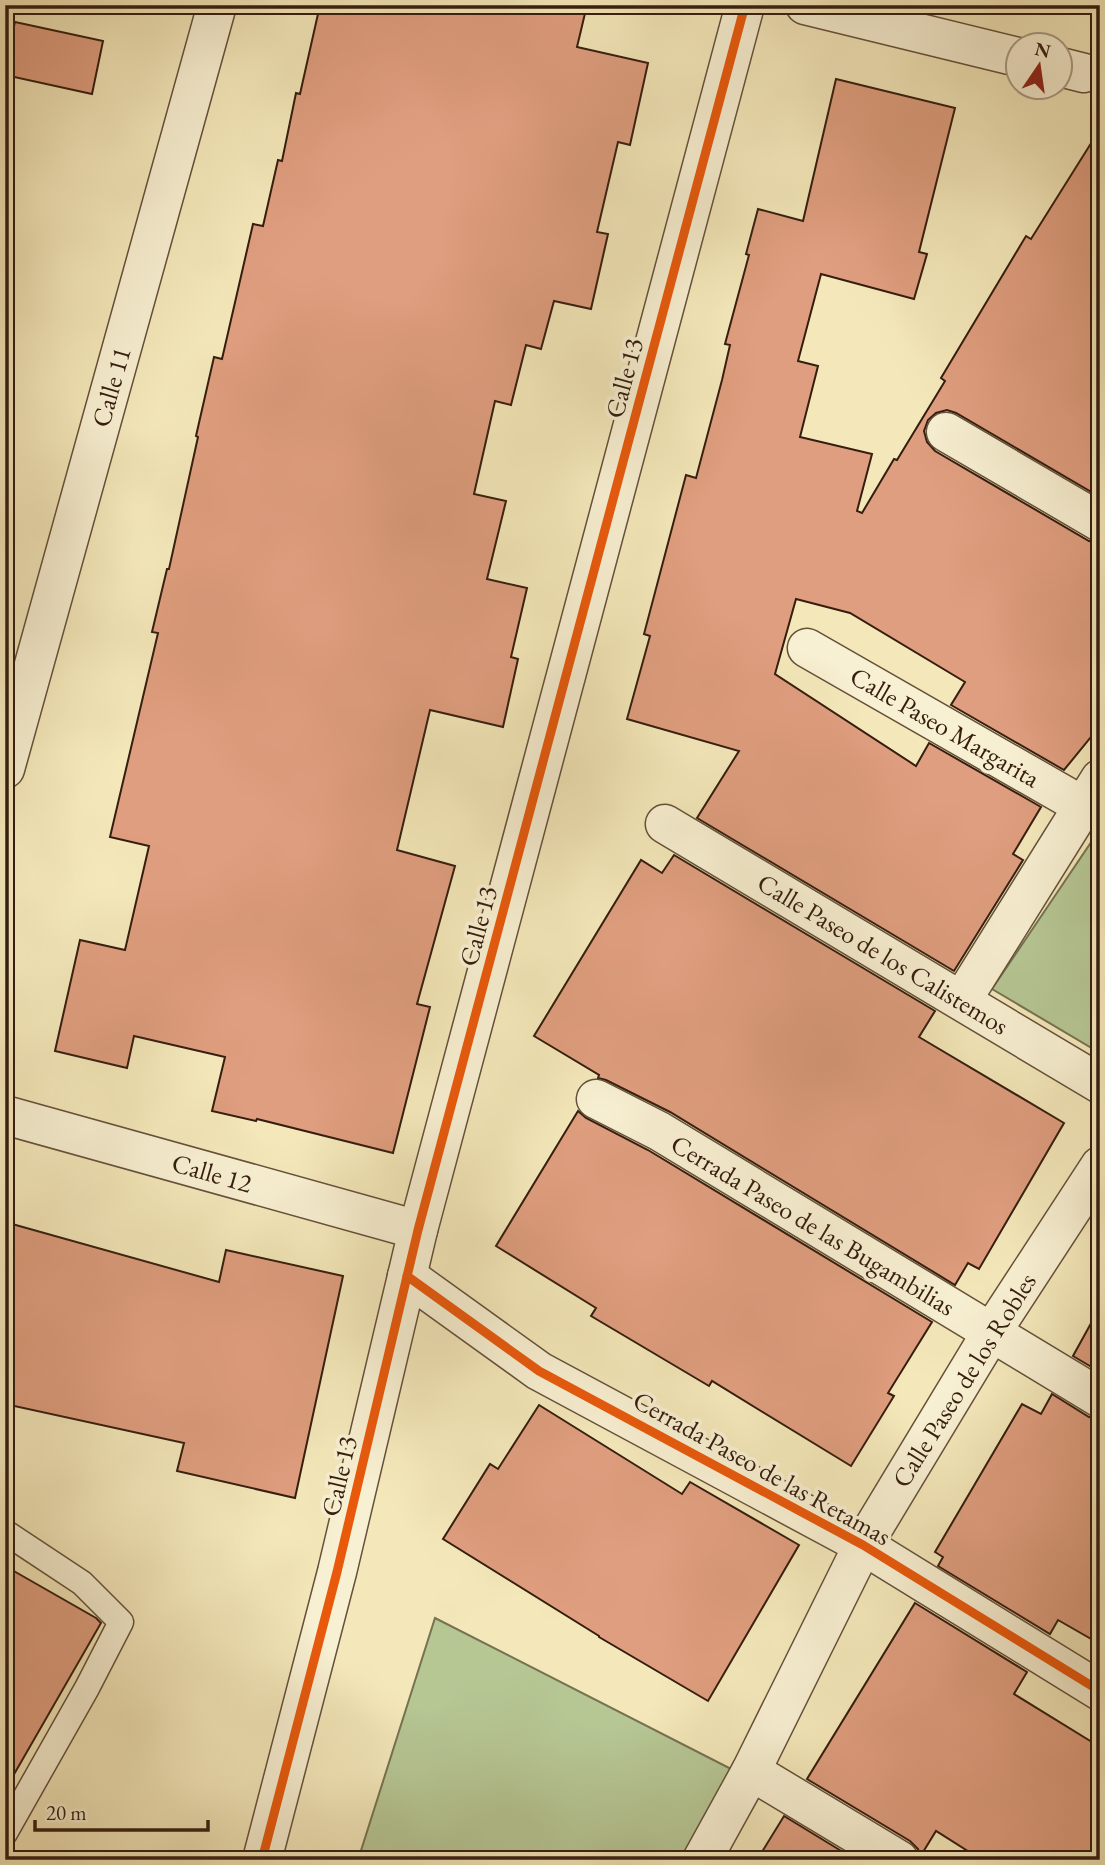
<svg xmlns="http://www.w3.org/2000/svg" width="1105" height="1865" font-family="'EB Garamond',serif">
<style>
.green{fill:#b6c794;stroke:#767252;stroke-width:2}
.building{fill:#df9e7f;stroke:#351d0f;stroke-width:2}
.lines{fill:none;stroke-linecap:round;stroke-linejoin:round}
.lane-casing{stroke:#65503a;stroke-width:27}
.street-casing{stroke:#65503a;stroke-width:41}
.lane{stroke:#f8f0d2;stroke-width:24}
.street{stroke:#f8f0d2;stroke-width:38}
.cycleway-casing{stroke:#f8f0d2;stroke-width:13}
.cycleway{stroke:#e8590c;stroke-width:9}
.labels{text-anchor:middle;stroke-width:7;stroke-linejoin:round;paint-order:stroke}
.street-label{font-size:26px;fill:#351d0f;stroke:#f8f0d2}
</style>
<rect width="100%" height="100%" fill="#f4e8ba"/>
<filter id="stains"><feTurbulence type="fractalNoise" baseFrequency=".00286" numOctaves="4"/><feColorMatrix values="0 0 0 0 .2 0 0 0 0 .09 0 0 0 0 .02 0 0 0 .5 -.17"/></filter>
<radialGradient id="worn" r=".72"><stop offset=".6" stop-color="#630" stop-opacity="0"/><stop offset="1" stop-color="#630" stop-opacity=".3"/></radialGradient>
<!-- green -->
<g class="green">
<path d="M1100,829v224l-108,-64z"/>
<path d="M435,1618l304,155 -47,87h-334z"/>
</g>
<!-- building -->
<g class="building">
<path d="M320,5h267l-10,42 71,16 -18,82 -12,-3 -21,90 11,2 -17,75 -37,-8 -13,48 -15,-4 -15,60 -16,-4 -21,93 32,7 -19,78 40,9 -16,69 7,2 -15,68 -73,-17 -33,140 58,16 -38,138 13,3 -37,146 -136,-34 -1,2 -44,-10 13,-54 -91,-21 -7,32 -72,-17 25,-111 45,10 24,-104 -39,-9 48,-204 -6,-1 15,-63h2l29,-132 -2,-1 18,-79 8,2 31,-135 10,2 15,-66 4,1 14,-68 4,1z"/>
<path d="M15,22l88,19 -11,53 -87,-19v-12z"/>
<path d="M836,79l119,29 -36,144 8,2 -13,45 -93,-25 -23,87 20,5 -18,71 72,17 -15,57 5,2 32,-54 3,1 48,-79 -4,-3 85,-142 5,3 69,-110v368l-144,-84 -9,-3 -11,3 -8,7 -4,11 3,11 8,9 154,90 11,3v182l-36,44 -113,-65 14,-23 -115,-69 -54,-14 -21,75 141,92 13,-23 112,64 -28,47 10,6 -69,111 -257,-153 42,-67 -112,-32 23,-83 -6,-2 42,-159 10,3 26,-98 8,-35 -5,-1 24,-89 -3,-1 12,-45 45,12z"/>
<path d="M674,855l261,156 -16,26 145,86 -85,146 -11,-6 -13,22 -285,-173 -64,-32 -8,-2 1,-3 -65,-39 107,-176 21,13z"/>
<path d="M578,1111l8,7 62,32 284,172 -44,71 6,3 -43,70 -139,-85 -3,5 -118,-70 5,-8 -100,-62z"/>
<path d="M5,1222l214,60 7,-32 117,26 -48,222 -118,-27 7,-28 -179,-39z"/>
<path d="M1100,1307v65l-27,-16z"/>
<path d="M1052,1394l37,23 11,3v224l-42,-24 -8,14 -112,-68 5,-9 -8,-5 87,-148 19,10z"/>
<path d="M539,1405l143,89 8,-12 109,63 -91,156 -109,-64v-1l-156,-97 47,-75 8,5z"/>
<path d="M5,1566l91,52 5,5 -96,167z"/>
<path d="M915,1603l112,69 -13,22 86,53v90l-14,23h-104l-46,-29 -16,26 -2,-8 -8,-8 -103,-62z"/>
<path d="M784,1816l72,44h-99z"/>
</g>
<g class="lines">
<defs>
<path id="lane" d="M5,1532l77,51 39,39 -34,66 -82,145"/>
<g id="street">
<path d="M805,5l213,52"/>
<path d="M1060,67l24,6"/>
<path d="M946,432l154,90"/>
<path d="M807,648l276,158"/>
<path d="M5,769l212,-764"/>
<path d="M665,824l435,260"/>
<path d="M962,1000l138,-221"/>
<path d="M596,1099l63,32 441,267"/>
<path d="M5,1115l413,115"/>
<path d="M407,1276l132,95 324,174 237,146"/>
<path d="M751,1771l148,89"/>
<path d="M262,1860l75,-288 81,-342 327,-1225"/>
<path d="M702,1860l49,-89 112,-226 128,-212 109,-167"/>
</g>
</defs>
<!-- lane casing -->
<use href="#lane" class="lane-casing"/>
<!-- street casing -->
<use href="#street" class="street-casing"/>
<!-- lane -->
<use href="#lane" class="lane"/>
<!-- street -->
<use href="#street" class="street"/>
<defs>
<g id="cycleway">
<path d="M407,1276l132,95 324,174 237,146"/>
<path d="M262,1860l75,-288 81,-342 327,-1225"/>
</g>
</defs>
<!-- cycleway casing -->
<use href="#cycleway" class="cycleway-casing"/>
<!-- cycleway -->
<use href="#cycleway" class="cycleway"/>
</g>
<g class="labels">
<!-- street labels -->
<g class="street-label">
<text transform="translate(624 378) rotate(-75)" y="9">Calle 13</text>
<text transform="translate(111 387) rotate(-74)" y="9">Calle 11</text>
<text transform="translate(945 727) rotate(30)" y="9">Calle Paseo Margarita</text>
<text transform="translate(478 926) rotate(-75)" y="9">Calle 13</text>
<text transform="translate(883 954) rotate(31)" y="9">Calle Paseo de los Calistemos</text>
<text transform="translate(212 1173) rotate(16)" y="9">Calle 12</text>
<text transform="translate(813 1225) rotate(31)" y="9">Cerrada Paseo de las Bugambilias</text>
<text transform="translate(964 1380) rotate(-58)" y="9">Calle Paseo de los Robles</text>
<text transform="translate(762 1468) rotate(29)" y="9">Cerrada Paseo de las Retamas</text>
<text transform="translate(339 1476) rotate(-77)" y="9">Calle 13</text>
</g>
</g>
<!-- margin -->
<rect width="1105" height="1865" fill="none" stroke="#f4e8ba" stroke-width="28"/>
<rect x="7" y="7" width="1091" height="1851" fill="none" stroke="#351d0f" stroke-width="3.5"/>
<rect x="14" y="14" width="1077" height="1837" fill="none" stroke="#351d0f" stroke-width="2"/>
<!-- north arrow -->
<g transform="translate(1039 66) rotate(13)"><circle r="33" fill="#f8f0d2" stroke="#aa9c84" stroke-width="2"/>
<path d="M0-5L12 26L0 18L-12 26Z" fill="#8f2418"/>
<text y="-10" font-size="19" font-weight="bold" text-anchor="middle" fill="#351d0f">N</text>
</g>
<!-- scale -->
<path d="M35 1820v10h173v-10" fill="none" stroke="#351d0f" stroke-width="3.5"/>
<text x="46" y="1820" font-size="21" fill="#351d0f" stroke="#f8f0d2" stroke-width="5" paint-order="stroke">20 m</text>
<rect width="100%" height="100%" filter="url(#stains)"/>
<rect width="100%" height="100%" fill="url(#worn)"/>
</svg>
